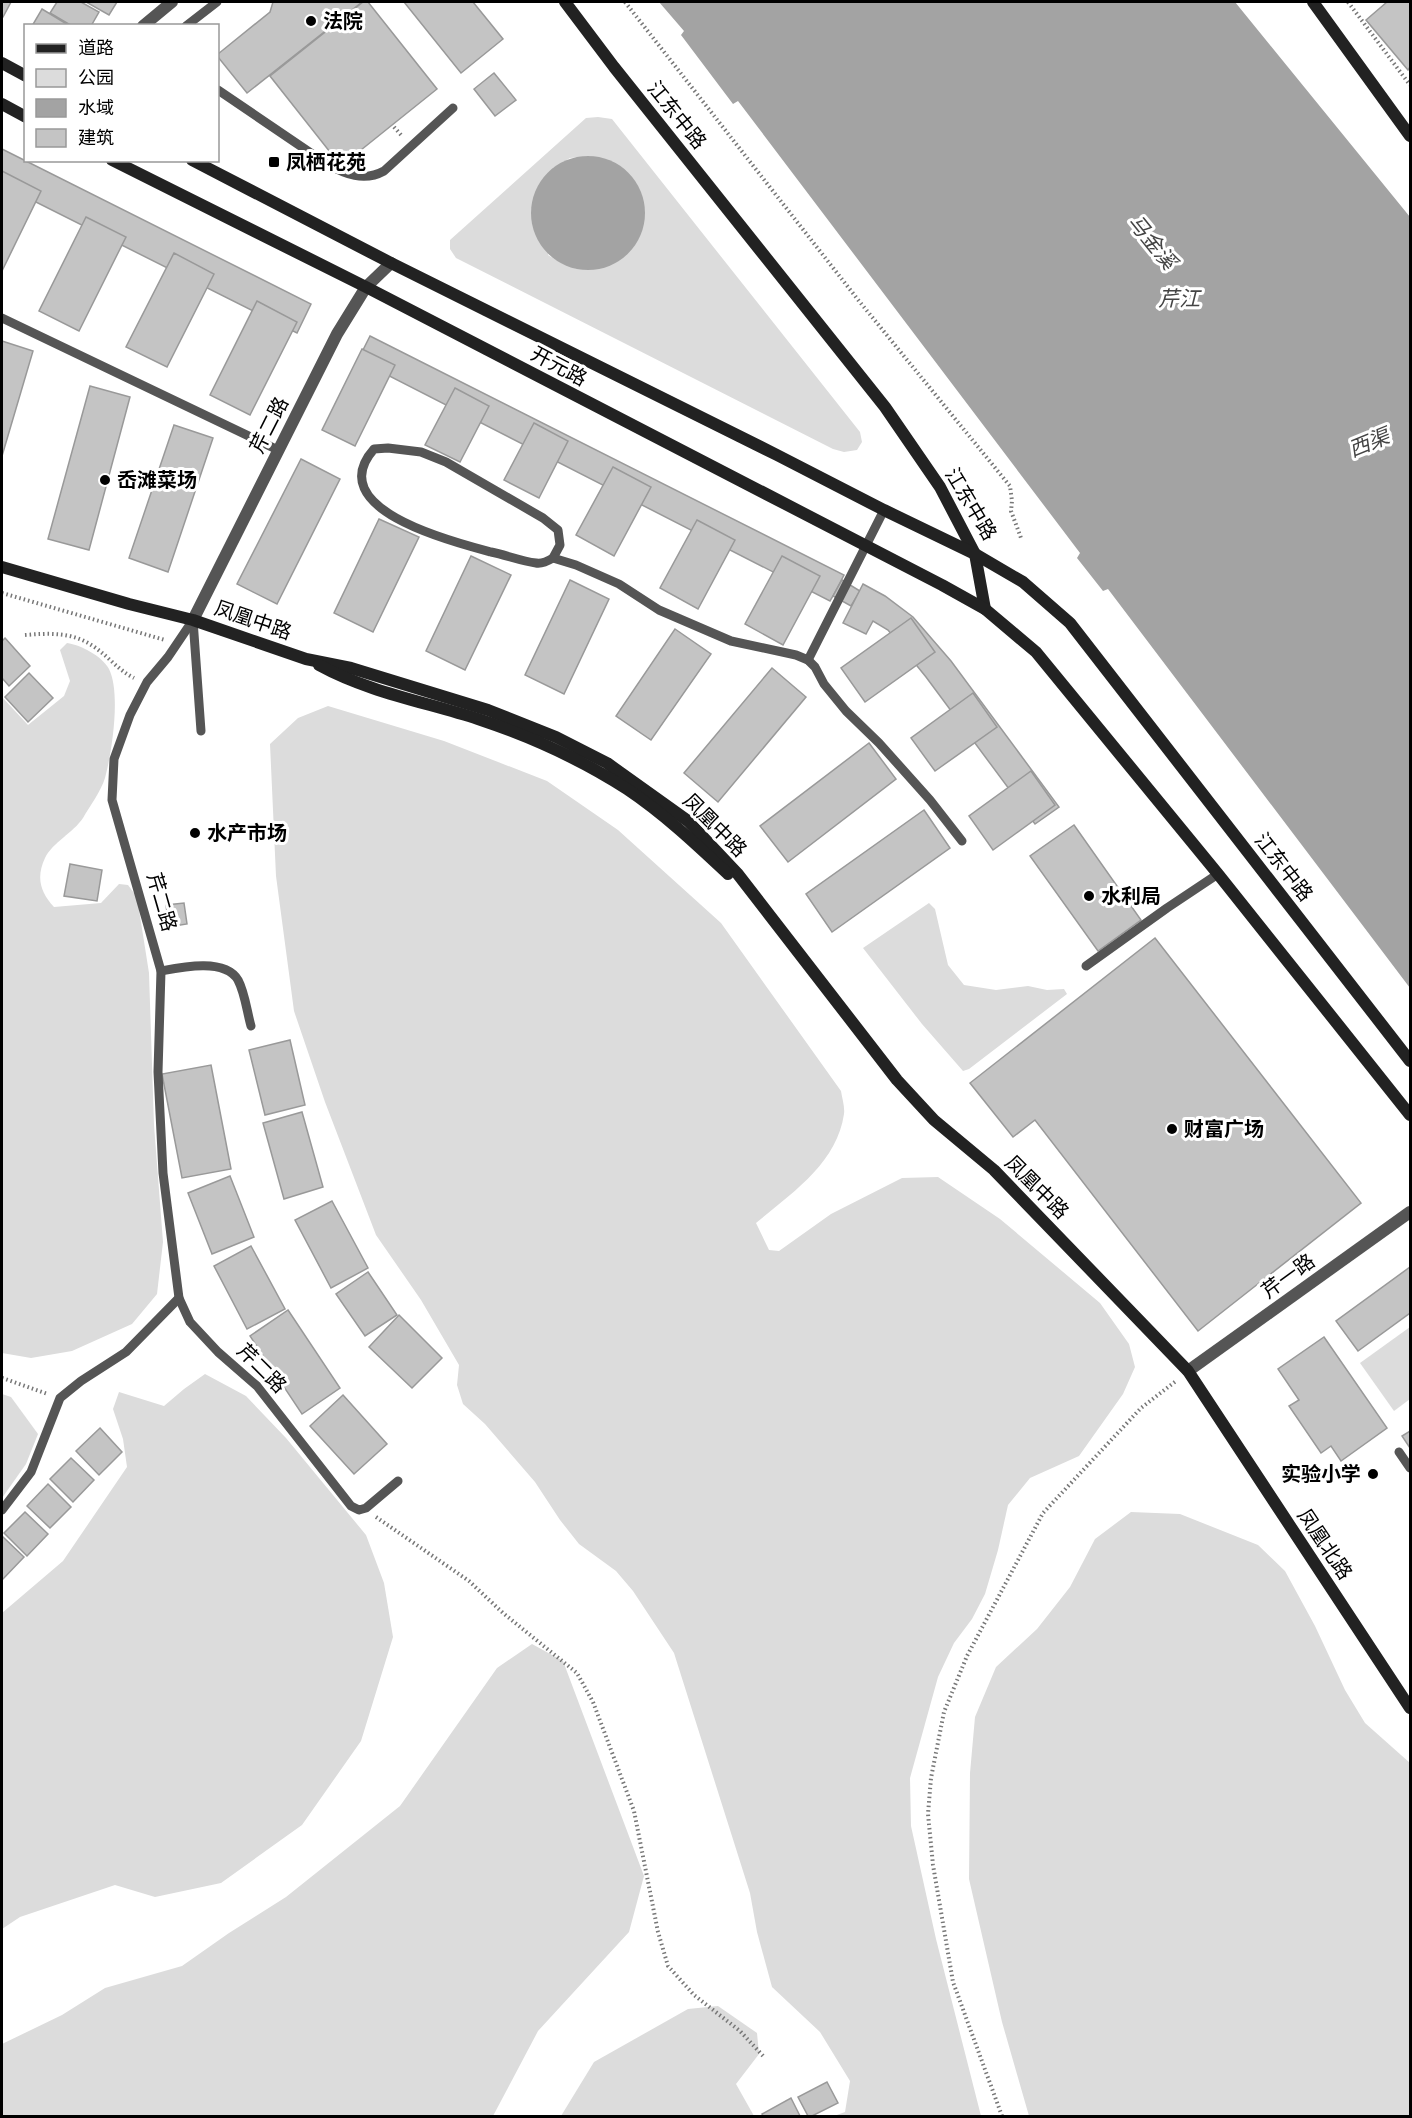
<svg xmlns="http://www.w3.org/2000/svg" width="1412" height="2118" font-family="'Space Grotesk','Noto Sans SC',sans-serif">
<style>
.green{fill:#dcdcdc;fill-rule:evenodd}
.water{fill:#a3a3a3}
.building{fill:#c4c4c4;stroke:#999;stroke-width:1.5}
.lines{fill:none;stroke-linecap:round;stroke-linejoin:round}
.path{stroke:#777;stroke-width:4;stroke-dasharray:1.5 3;stroke-linecap:butt}
.lane{stroke:#555;stroke-width:9}
.street{stroke:#555;stroke-width:12}
.secondary{stroke:#222;stroke-width:12}
.poi-dot{fill:#000;stroke:#fff;stroke-width:2}
.labels{text-anchor:middle;stroke-width:6;stroke-linejoin:round;paint-order:stroke}
.poi-label{font-size:20px;font-weight:bold;fill:#000;stroke:#fff;text-anchor:start}
.street-label{font-size:20px;fill:#000;stroke:#fff}
.water-label{font-size:21px;font-style:italic;fill:#444;stroke:#fff}
</style>
<rect width="100%" height="100%" fill="#fff"/>
<!-- green -->
<g class="green">
<path d="M598,117l14,2 248,313 2,10 -5,8 -13,2 -11,-3 -377,-191 -6,-9v-9l136,-122zM590,156l54,64c-6,21 -10,30 -30,40 -27,15 -41,11 -66,-5l5,-87 17,-10z"/>
<path d="M67,643c14,2 35,13 42,26 12,24 3,83 -4,109 -4,13 -15,28 -22,40 -10,15 -30,24 -38,40 -9,19 -5,34 9,49l47,-4 18,-19 9,1 9,12 12,76 5,152 9,117 -6,52 -25,30 -60,27 -41,7 -29,-5v-656l26,28 36,-29 6,-15 -10,-31z"/>
<path d="M328,706l116,35 103,40 71,49 103,93 120,168c1,7 4,16 3,23 -7,49 -52,79 -88,109l13,27 10,1 52,-37 71,-36 36,-1 62,42 100,84 29,41 6,23 -12,27 -44,62 -49,22 -22,27 -10,45 -13,44 -13,25 -18,24 -16,34 -28,101 1,48 25,113 45,177h-147l11,-4 5,-31 -30,-49 -48,-45 -15,-55 -7,-39 -76,-240 -41,-62 -17,-20 -37,-27 -19,-24 -25,-38 -50,-58 -22,-20 -6,-19 2,-20 -38,-65 -45,-65 -51,-133 -31,-91 -18,-135 -6,-132 28,-26z"/>
<path d="M929,903l6,6 13,56 16,20 32,5 32,-4 19,4 17,-1 3,5 -98,75 -6,2 -41,-47 -59,-76z"/>
<path d="M1410,1327v72l-16,12 -34,-48z"/>
<path d="M205,1374l41,22 40,42 80,97 18,48 9,54 -32,104 -59,84 -81,58 -66,14 -40,-12 -95,32 -18,12v-316l61,-52 64,-94 -4,-28 -10,-30 6,-17 45,14 20,-17z"/>
<path d="M2,1394l9,3 27,37 -12,30 -24,34z"/>
<path d="M1131,1512l49,2 78,31 27,26 30,55 30,64 20,33 45,40v353h-381l-27,-94 -33,-143 1,-106 5,-56 21,-50 41,-38 33,-42 25,-48z"/>
<path d="M532,1644l31,17 81,215 -15,56 -91,99 -45,85h-491v-72l60,-29 43,-27 77,-22 47,-33 57,-36 114,-91 97,-138z"/>
<path d="M718,2006l39,27 2,21 -23,30 18,32h-193l33,-54 94,-53z"/>
</g>
<!-- water -->
<g class="water">
<path d="M659,2h576l175,215v771l-302,-399 -5,2 -26,-33 3,-5 -342,-452 -5,3 -52,-69 3,-4z"/>
<circle cx="588" cy="213" r="57"/>
</g>
<!-- building -->
<g class="building">
<path d="M2,2h9l-8,15h-1z"/>
<path d="M57,2h24l18,10 -8,14h-19l-22,-13z"/>
<path d="M86,2h31l-8,13z"/>
<path d="M273,2h89l-115,91 -29,-36v-3l52,-42z"/>
<path d="M363,2h5l69,87 -96,77 -71,-90z"/>
<path d="M404,2h69l30,37 -42,34z"/>
<path d="M1387,2h23v65l-2,3 -42,-50z"/>
<path d="M42,9l28,17h-38z"/>
<path d="M494,73l22,27 -21,16 -21,-27z"/>
<path d="M2,149l309,155 -14,29 -295,-148z"/>
<path d="M2,171l39,20 -39,80z"/>
<path d="M86,217l40,20 -47,94 -40,-20z"/>
<path d="M174,253l40,21 -47,93 -41,-20z"/>
<path d="M257,301l40,21 -47,93 -40,-20z"/>
<path d="M370,336l474,239 -11,21 -3,5 -472,-241z"/>
<path d="M2,341l31,10 -31,105z"/>
<path d="M362,349l33,16 -40,81 -33,-16z"/>
<path d="M90,386l40,11 -41,153 -41,-11z"/>
<path d="M455,388l34,18 -29,56 -35,-17z"/>
<path d="M534,423l34,18 -29,57 -35,-18z"/>
<path d="M174,425l39,13 -45,134 -39,-14z"/>
<path d="M301,459l39,20 -63,125 -40,-20z"/>
<path d="M613,467l38,20 -37,69 -38,-21z"/>
<path d="M379,519l40,18 -46,95 -39,-19z"/>
<path d="M697,520l38,20 -37,69 -38,-21z"/>
<path d="M471,556l40,19 -46,95 -39,-19z"/>
<path d="M782,556l38,20 -37,69 -38,-21z"/>
<path d="M570,580l39,19 -45,95 -39,-19z"/>
<path d="M842,580l18,11 -9,15 -18,-10z"/>
<path d="M863,584l22,12 28,21 38,44 108,146 -24,17 -109,-147 -38,-47 -15,-9 -7,13 -23,-11z"/>
<path d="M911,618l24,34 -70,50 -24,-34z"/>
<path d="M675,629l36,25 -60,86 -35,-24z"/>
<path d="M5,638l25,28 -21,20 -7,-8v-37z"/>
<path d="M772,668l34,29 -88,105 -34,-29z"/>
<path d="M29,673l24,25 -25,24 -23,-25z"/>
<path d="M973,693l24,34 -62,44 -24,-33z"/>
<path d="M869,743l27,36 -108,83 -28,-36z"/>
<path d="M1031,771l24,34 -62,45 -24,-34z"/>
<path d="M924,810l26,38 -118,84 -26,-38z"/>
<path d="M1074,825l67,95 -43,31 -68,-95z"/>
<path d="M70,864l32,6 -5,31 -33,-5z"/>
<path d="M184,903l3,21 -18,3 -3,-22z"/>
<path d="M1155,938l206,265 -163,128 -163,-211 -22,17 -43,-54z"/>
<path d="M290,1040l15,65 -40,10 -16,-65z"/>
<path d="M211,1065l20,104 -49,9 -20,-104z"/>
<path d="M302,1112l21,75 -39,12 -21,-76z"/>
<path d="M230,1176l24,61 -42,17 -24,-61z"/>
<path d="M332,1201l36,67 -37,20 -36,-68z"/>
<path d="M251,1246l34,63 -38,20 -33,-63z"/>
<path d="M1410,1267v46l-52,38 -22,-30z"/>
<path d="M368,1272l29,43 -32,21 -29,-42z"/>
<path d="M288,1310l52,78 -38,26 -52,-78z"/>
<path d="M399,1315l43,43 -30,30 -43,-41z"/>
<path d="M1324,1337l63,91 -46,33 -10,-15 -10,7 -32,-47 10,-6 -21,-31z"/>
<path d="M343,1395l44,49 -33,30 -44,-48z"/>
<path d="M100,1428l22,24 -23,23 -23,-24z"/>
<path d="M1410,1431v17l-8,-12z"/>
<path d="M71,1458l23,22 -21,22 -23,-23z"/>
<path d="M48,1484l23,23 -21,21 -23,-22z"/>
<path d="M25,1512l23,22 -21,22 -23,-23z"/>
<path d="M2,1536l22,21 -21,22 -1,-1z"/>
<path d="M827,2082l11,21 -26,13h-4l-10,-19z"/>
<path d="M791,2098l9,18h-37l-1,-2z"/>
</g>
<g class="lines">
<!-- path -->
<g class="path">
<path d="M625,2l234,299 151,185 2,15 -1,10 10,27"/>
<path d="M1348,2l62,83"/>
<path d="M394,127l8,9"/>
<path d="M2,593l163,47"/>
<path d="M25,635c25,-2 47,-3 68,11 15,10 25,24 41,32"/>
<path d="M2,1378l46,16"/>
<path d="M376,1517l93,64 34,32 74,60 16,29 41,109 24,121 10,34 26,29 46,36 25,27"/>
<path d="M1002,2116l-49,-134 -20,-117 -5,-51 3,-36 13,-66 23,-56 76,-143 98,-105 35,-27"/>
</g>
<!-- lane -->
<g class="lane">
<path d="M186,26l31,-24"/>
<path d="M218,90l109,74c18,10 37,18 57,7l69,-63"/>
<path d="M2,318l276,132"/>
<path d="M388,448l33,4 25,10 97,56 15,12 2,15 -7,13c-5,3 -12,6 -17,5 -15,-2 -30,-8 -45,-11 -38,-10 -170,-43 -117,-103z"/>
<path d="M553,558l23,7 43,19 40,26 72,31 65,14 12,5 7,7 9,17 22,27 33,32 51,57 32,41"/>
<path d="M193,620l-25,37 -21,25 -17,33 -16,44 -2,41 49,171 -3,101 5,101 16,125 11,24 28,30 39,34 94,120 8,4 7,-2 32,-27"/>
<path d="M193,620l8,111"/>
<path d="M808,660l76,-150"/>
<path d="M1086,966l81,-58 51,-34"/>
<path d="M161,971c21,-4 64,-13 77,9 7,13 9,32 13,46"/>
<path d="M1399,1452l11,16"/>
<path d="M2,1510l29,-38 29,-74 21,-17 45,-29 53,-54"/>
</g>
<!-- street -->
<g class="street">
<path d="M143,26l29,-24"/>
<path d="M193,620l144,-286 29,-47 25,-24"/>
<path d="M1188,1371l222,-159"/>
</g>
<!-- secondary -->
<g class="secondary">
<path d="M565,2l49,65 271,340 55,80 35,67 10,55"/>
<path d="M1313,2l97,134"/>
<path d="M2,63l24,13"/>
<path d="M2,104l24,13"/>
<path d="M112,160l254,127 576,298 43,24 51,43 182,222 192,241"/>
<path d="M192,160l199,103 386,192 107,55 91,44 48,28 47,41 340,438"/>
<path d="M2,567l127,37 64,16 113,39 45,9 137,42 68,27 51,26 81,58 49,52 160,207 37,40 60,50 194,201 222,337"/>
<path d="M319,665c49,27 106,37 159,54 51,17 104,41 149,70 36,24 69,55 101,85"/>
</g>
</g>
<!-- markers -->
<g class="poi-dot">
<circle cx="311" cy="21" r="6"/>
<rect x="268" y="156" width="12" height="12" rx="3"/>
<circle cx="105" cy="480" r="6"/>
<circle cx="195" cy="833" r="6"/>
<circle cx="1089" cy="896" r="6"/>
<circle cx="1172" cy="1129" r="6"/>
<circle cx="1373" cy="1474" r="6"/>
</g>
<g class="labels">
<!-- poi labels -->
<g class="poi-label">
<text x="323" y="28">法院</text>
<text x="286" y="169">凤栖花苑</text>
<text x="117" y="487">岙滩菜场</text>
<text x="207" y="840">水产市场</text>
<text x="1101" y="903">水利局</text>
<text x="1184" y="1136">财富广场</text>
<text x="1361" y="1481" text-anchor="end">实验小学</text>
</g>
<!-- street labels -->
<g class="street-label">
<text transform="translate(677 115) rotate(51)" y="7">江东中路</text>
<text transform="translate(559 366) rotate(28)" y="7">开元路</text>
<text transform="translate(269 425) rotate(-63)" y="7">芹二路</text>
<text transform="translate(971 504) rotate(59)" y="7">江东中路</text>
<text transform="translate(253 620) rotate(19)" y="7">凤凰中路</text>
<text transform="translate(715 825) rotate(45)" y="7">凤凰中路</text>
<text transform="translate(1284 867) rotate(52)" y="7">江东中路</text>
<text transform="translate(162 902) rotate(74)" y="7">芹二路</text>
<text transform="translate(1037 1187) rotate(45)" y="7">凤凰中路</text>
<text transform="translate(1288 1276) rotate(-36)" y="7">芹一路</text>
<text transform="translate(262 1368) rotate(45)" y="7">芹二路</text>
<text transform="translate(1325 1544) rotate(56)" y="7">凤凰北路</text>
</g>
<!-- water labels -->
<g class="water-label">
<text transform="translate(1152 242) rotate(51)" y="7">马金溪</text>
<text x="1179" y="306">芹江</text>
<text transform="translate(1369 443) rotate(-22)" y="7">西渠</text>
</g>
</g>
<!-- border -->
<rect width="1412" height="2118" fill="none" stroke="#000000" stroke-width="6"/>
<!-- legend -->
<rect x="24" y="24" width="195" height="138" fill="#ffffff" stroke="#999999" stroke-width="1.5"/>
<rect x="36" y="44" width="30" height="9" fill="#222222" stroke="#999999" stroke-width="1.5"/>
<text x="78" y="54" font-size="18" fill="#000000">道路</text>
<rect x="36" y="69" width="30" height="18" fill="#dcdcdc" stroke="#999999" stroke-width="1.5"/>
<text x="78" y="84" font-size="18" fill="#000000">公园</text>
<rect x="36" y="99" width="30" height="18" fill="#a3a3a3" stroke="#999999" stroke-width="1.5"/>
<text x="78" y="114" font-size="18" fill="#000000">水域</text>
<rect x="36" y="129" width="30" height="18" fill="#c4c4c4" stroke="#999999" stroke-width="1.5"/>
<text x="78" y="144" font-size="18" fill="#000000">建筑</text>
</svg>
